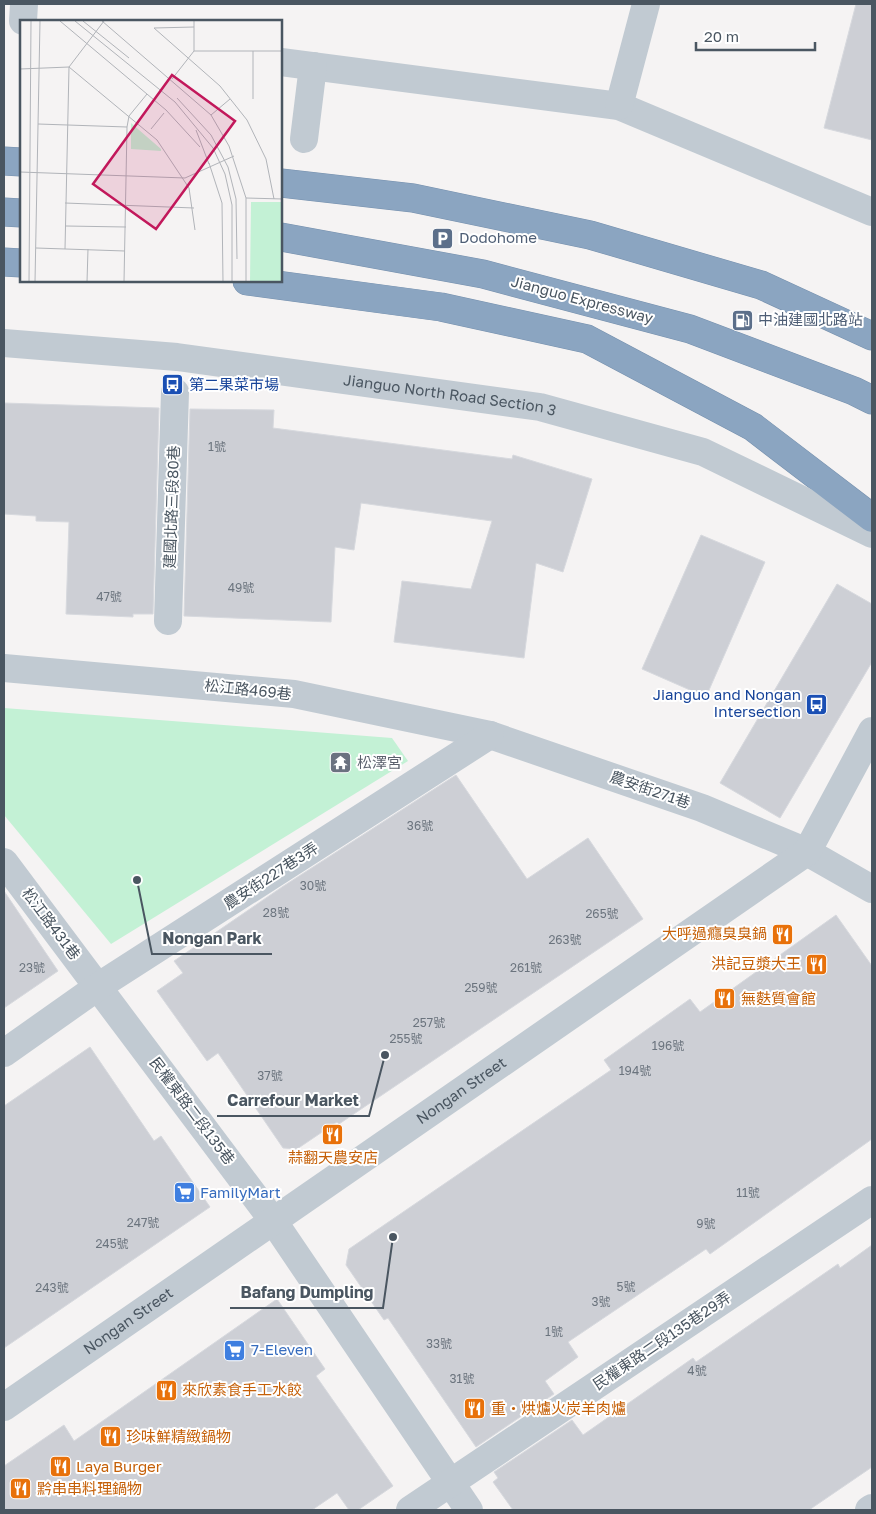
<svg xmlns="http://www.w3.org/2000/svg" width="876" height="1514" font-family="'Golos Text','Noto Sans TC',sans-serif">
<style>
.green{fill:#c3f1d5}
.building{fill:#cdcfd5;stroke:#d7d9de}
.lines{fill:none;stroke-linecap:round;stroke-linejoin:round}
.highway-casing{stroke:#7690ad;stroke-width:29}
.minor{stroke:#c1cad2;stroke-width:28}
.highway{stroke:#8ba5c1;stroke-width:28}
.labels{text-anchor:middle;stroke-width:4;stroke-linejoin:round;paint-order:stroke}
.number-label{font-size:12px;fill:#6b747e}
.service-label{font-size:15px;fill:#4e5e75;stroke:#fff;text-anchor:start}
.street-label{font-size:15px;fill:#4a5661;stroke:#fff}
.transit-label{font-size:15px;fill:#164399;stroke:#fff;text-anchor:start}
.worship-label{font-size:15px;fill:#5b616d;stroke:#fff;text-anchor:start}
.food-label{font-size:15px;fill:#c56008;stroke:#fff;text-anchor:start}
.shop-label{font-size:15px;fill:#366cbe;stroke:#fff;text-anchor:start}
.inset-road{fill:none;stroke:#b1b4b9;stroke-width:1}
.view{fill:#c2185b;fill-opacity:0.15;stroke:#c2185b;stroke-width:2.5}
.inset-edge{fill:none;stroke:#4a5661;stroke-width:2.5}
.leader{fill:none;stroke:#4a5661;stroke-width:2}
.callout-dot{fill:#4a5661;stroke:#fff;stroke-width:2}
.callout-label{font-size:16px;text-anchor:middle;font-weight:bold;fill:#4a5661;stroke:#fff;stroke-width:4;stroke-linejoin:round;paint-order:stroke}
</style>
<rect width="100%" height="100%" fill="#f5f3f3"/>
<!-- green -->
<path class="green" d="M4,708l388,30 16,23 -297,183 -107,-129z"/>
<!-- building -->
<g class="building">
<path d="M856,4h16v136l-48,-12z"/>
<path d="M4,403l155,5 -6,206h-20v3l-67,-3 3,-92 -33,-1v-5l-32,-2z"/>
<path d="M190,409l84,1 -1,18 239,31 1,-4 79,24 -29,93 -27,-9 -12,95 -130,-16 8,-61 69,8 21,-68 -131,-18 -7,47 -19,-3 -4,75 -147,-6z"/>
<path d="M701,535l64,27 -59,135 -64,-28z"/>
<path d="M837,584l35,20v58l-92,156 -60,-35z"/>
<path d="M456,775l71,104 61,-41 55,81 -304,205 -2,-2 -40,27 -14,-1 -65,-95 -11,8 -50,-70 26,-18 -9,-12 108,-74z"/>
<path d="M4,891l54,80 -54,37z"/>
<path d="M836,915l36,51v173l-162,115 -4,-5 -138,93 10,15 -33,24 9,13 -78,53 -88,-129 -4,2 -38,-55 3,-16 262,-179 -7,-10 86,-61 10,13z"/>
<path d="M90,1047l64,94 7,-5 49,71 -206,141v-242z"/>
<path d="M872,1245v222l-63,43h-296l-20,-28 5,-4 -4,-6 78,-52 11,15 110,-77 3,4 142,-98 2,4z"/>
<path d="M277,1299l48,70 -9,7 77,110 -35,24h-9l-12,-17 -25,17h-308v-44l60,-41 10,16z"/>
</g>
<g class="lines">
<defs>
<g id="highway">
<path d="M4,161l17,1"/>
<path d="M281,183l132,15 177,37 171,50 111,51"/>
<path d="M4,212l17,1"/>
<path d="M281,237l202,37 207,55 164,62 18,9"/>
<path d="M4,262l17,1"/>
<path d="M247,281l194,26 146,32 166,88 119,91"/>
</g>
</defs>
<!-- highway casing -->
<use href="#highway" class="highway-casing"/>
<!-- minor -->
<g class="minor">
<path d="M23,21l1,-17"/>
<path d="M281,62l338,44 253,106"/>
<path d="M619,106l27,-102"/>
<path d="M304,139l9,-73"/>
<path id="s1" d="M4,343l173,14 363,50 163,45 169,82"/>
<path d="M168,621l7,-229"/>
<path d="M4,668l290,26 196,41 212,73 105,44 65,37"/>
<path d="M4,862l270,360 195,288"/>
<path d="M4,1053l95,-67 391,-251"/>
<path id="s2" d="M4,1407l803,-555 65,-121"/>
<path d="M410,1510l462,-310"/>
<path d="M869,1510l3,-2"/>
</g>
<!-- highway -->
<use href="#highway" class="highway"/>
</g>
<!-- icons -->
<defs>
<symbol id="parking-square" viewBox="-11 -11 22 22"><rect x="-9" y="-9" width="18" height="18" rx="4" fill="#5c6f8a" stroke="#fff"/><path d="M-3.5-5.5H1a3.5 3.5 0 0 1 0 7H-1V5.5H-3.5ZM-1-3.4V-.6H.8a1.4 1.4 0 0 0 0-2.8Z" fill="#fff"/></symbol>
<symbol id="fuel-square" viewBox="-11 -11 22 22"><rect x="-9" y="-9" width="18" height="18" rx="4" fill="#5c6f8a" stroke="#fff"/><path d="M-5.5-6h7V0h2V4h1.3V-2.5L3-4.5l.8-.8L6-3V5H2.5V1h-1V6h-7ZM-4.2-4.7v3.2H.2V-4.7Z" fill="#fff"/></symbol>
<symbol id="bus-square" viewBox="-11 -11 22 22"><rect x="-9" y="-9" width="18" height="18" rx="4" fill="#1a4fb4" stroke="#fff"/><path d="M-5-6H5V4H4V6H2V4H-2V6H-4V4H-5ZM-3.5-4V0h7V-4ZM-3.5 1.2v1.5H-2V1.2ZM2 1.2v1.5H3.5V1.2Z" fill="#fff"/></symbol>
<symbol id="temple-square" viewBox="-11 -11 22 22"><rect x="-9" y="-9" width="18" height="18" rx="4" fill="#6b7280" stroke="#fff"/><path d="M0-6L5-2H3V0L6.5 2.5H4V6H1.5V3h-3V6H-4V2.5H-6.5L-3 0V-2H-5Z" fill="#fff"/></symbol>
<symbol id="restaurant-square" viewBox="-11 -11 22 22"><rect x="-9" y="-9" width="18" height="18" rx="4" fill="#e8710a" stroke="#fff"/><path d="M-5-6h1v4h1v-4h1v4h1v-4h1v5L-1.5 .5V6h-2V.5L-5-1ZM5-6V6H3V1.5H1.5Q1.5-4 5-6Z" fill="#fff"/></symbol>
<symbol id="supermarket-square" viewBox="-11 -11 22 22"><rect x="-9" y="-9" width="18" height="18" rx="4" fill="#3f7fe0" stroke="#fff"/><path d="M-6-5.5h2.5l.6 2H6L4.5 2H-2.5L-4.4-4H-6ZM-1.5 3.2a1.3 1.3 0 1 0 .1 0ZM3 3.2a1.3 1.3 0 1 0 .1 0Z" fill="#fff"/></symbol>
</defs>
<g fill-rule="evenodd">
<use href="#parking-square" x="430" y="226" width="25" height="25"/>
<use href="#fuel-square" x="730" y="308" width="25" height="25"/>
<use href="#bus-square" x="160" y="372" width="25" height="25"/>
<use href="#bus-square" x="804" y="692" width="25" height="25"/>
<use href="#temple-square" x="328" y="750" width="25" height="25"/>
<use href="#restaurant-square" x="770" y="922" width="25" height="25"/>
<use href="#restaurant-square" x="804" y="952" width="25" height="25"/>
<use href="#restaurant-square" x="712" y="986" width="25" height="25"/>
<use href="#restaurant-square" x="320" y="1122" width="25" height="25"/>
<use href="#supermarket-square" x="172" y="1180" width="25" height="25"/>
<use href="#supermarket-square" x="222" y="1338" width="25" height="25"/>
<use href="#restaurant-square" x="154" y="1378" width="25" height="25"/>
<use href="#restaurant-square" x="462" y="1396" width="25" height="25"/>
<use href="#restaurant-square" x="98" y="1424" width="25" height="25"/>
<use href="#restaurant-square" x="48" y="1454" width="25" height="25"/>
<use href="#restaurant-square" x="8" y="1476" width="25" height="25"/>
</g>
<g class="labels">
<!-- number labels -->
<g class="number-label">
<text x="217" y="451">1號</text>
<text x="241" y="592">49號</text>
<text x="109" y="601">47號</text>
<text x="420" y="830">36號</text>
<text x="313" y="890">30號</text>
<text x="276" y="917">28號</text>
<text x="602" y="918">265號</text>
<text x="565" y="944">263號</text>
<text x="32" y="972">23號</text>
<text x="526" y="972">261號</text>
<text x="481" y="992">259號</text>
<text x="429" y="1027">257號</text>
<text x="406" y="1043">255號</text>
<text x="668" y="1050">196號</text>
<text x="635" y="1075">194號</text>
<text x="270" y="1080">37號</text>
<text x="748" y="1197">11號</text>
<text x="143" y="1227">247號</text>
<text x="706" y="1228">9號</text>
<text x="112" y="1248">245號</text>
<text x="626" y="1291">5號</text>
<text x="52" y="1292">243號</text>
<text x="601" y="1306">3號</text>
<text x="554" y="1336">1號</text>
<text x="439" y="1348">33號</text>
<text x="697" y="1375">4號</text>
<text x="462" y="1383">31號</text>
</g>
<!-- service labels -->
<g class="service-label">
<text x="459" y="243">Dodohome</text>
<text x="758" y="325">中油建國北路站</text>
</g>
<!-- street labels -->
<g class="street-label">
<text transform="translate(582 300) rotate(15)" y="5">Jianguo Expressway</text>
<text dy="5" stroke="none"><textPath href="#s1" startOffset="449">Jianguo North Road Section 3</textPath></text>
<text transform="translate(172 507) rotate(-88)" y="5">建國北路三段80巷</text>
<text transform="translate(248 690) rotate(6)" y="5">松江路469巷</text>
<text transform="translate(650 790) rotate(19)" y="5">農安街271巷</text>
<text transform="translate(271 876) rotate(-33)" y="5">農安街227巷3弄</text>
<text transform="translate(51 924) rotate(53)" y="5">松江路431巷</text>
<text dy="5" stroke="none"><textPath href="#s2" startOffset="556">Nongan Street</textPath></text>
<text transform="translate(192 1111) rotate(53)" y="5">民權東路二段135巷</text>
<text dy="5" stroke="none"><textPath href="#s2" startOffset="151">Nongan Street</textPath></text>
<text transform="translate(662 1341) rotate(-34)" y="5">民權東路二段135巷29弄</text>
</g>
<!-- transit labels -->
<g class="transit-label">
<text x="189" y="390">第二果菜市場</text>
<text x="801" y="700" text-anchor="end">Jianguo and Nongan<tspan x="801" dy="17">Intersection</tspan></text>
</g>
<!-- worship labels -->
<g class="worship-label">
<text x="357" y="768">松澤宮</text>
</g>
<!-- food labels -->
<g class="food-label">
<text x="767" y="939" text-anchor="end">大呼過癮臭臭鍋</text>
<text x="801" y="969" text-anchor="end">洪記豆漿大王</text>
<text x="741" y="1004">無麩質會館</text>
<text x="333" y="1163" text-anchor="middle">蒜翻天農安店</text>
<text x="182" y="1395">來欣素食手工水餃</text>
<text x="491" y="1414">重‧烘爐火炭羊肉爐</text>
<text x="126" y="1442">珍味鮮精緻鍋物</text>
<text x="76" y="1472">Laya Burger</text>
<text x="37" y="1494">黔串串料理鍋物</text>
</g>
<!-- shop labels -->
<g class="shop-label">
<text x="200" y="1198">FamilyMart</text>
<text x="251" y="1355">7-Eleven</text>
</g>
</g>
<!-- overview -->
<g transform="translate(20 20)">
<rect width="262" height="262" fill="#f5f3f3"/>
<path d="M111,103l30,26v2l-30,-2zM231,182h31v80h-32z" fill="#c3f1d5"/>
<path class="inset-road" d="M40,1l106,89 34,37M55,1l100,81 38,46 12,26 7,31v77M63,1l46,37M82,1l109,94 18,31 17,52v84M134,8l66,58 27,34 19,39 8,40M134,8l40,-1M174,31h89M49,47l35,-46M0,49l49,-2 88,73 32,48 6,42M152,59l22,-28v-30M157,78l34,37 17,32 8,32 1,60M233,79v-48M191,95l19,-16M18,104l89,3M131,109l13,-16M176,110l13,34M189,143l13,40 1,79M0,152l165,6 49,-22M226,178l37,1M45,183l129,5M46,206l60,1M16,228l89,3M45,229l4,-182M9,262l2,-261M15,262l5,-261M67,262l1,-33M104,262l3,-155 2,-11 18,-22"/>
<path class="view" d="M152,55l63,46 -79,108 -63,-45z"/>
<rect width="262" height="262" class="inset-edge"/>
</g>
<!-- callouts -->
<path class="leader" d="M137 880L152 954H272M385 1055L369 1116H217M393 1237L383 1308H230"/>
<g class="callout-dot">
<circle cx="137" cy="880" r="5"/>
<circle cx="385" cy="1055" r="5"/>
<circle cx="393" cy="1237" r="5"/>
</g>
<g class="callout-label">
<text x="212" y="944">Nongan Park</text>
<text x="293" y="1106">Carrefour Market</text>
<text x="307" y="1298">Bafang Dumpling</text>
</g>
<!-- border -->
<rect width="876" height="1514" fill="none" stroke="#4a5661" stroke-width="10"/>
<!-- scale -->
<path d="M696 42v8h119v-8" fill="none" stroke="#4a5661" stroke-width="2.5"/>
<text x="704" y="42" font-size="15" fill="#4a5661" stroke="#ffffff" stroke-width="4" paint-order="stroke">20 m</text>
</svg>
